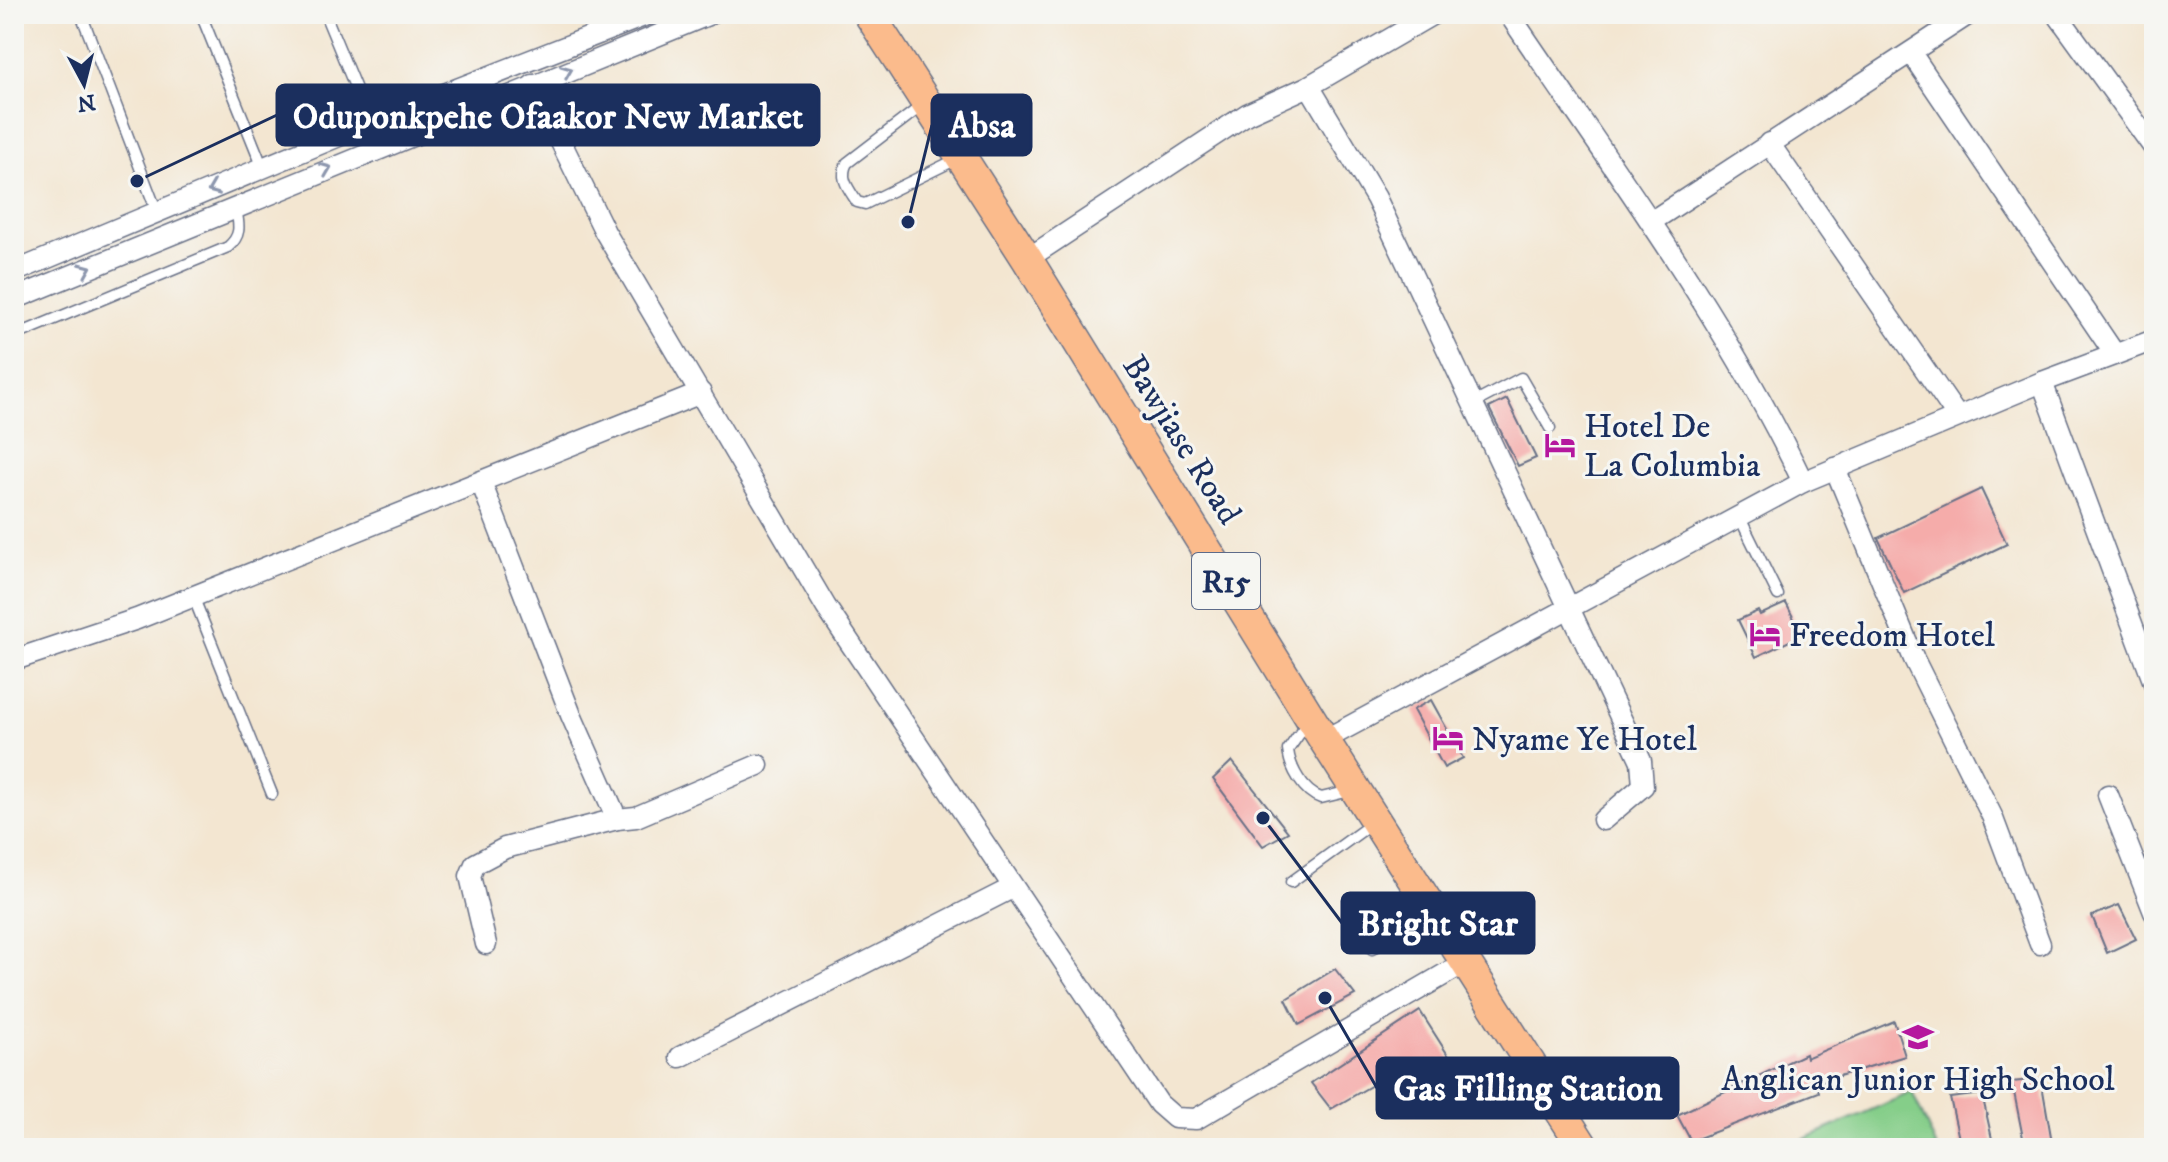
<svg xmlns="http://www.w3.org/2000/svg" width="2168" height="1162" font-family="'IM FELL DW Pica',serif">
<style>
.garden{fill:#85ce89;stroke:#507e74;stroke-width:2}
.building{fill:#f5acaa}
.lines{fill:none;stroke-linecap:round;stroke-linejoin:round}
.lane-casing{stroke:#676f86;stroke-width:13}
.street-casing{stroke:#676f86;stroke-width:23}
.primary-casing{stroke:#676f86;stroke-width:33}
.lane{stroke:#fff;stroke-width:10}
.street{stroke:#fff;stroke-width:20}
.primary{stroke:#fbbb8c;stroke-width:30}
.oneway{stroke:#8d97ae}
.labels{text-anchor:middle;stroke-width:6;stroke-linejoin:round;paint-order:stroke}
.shield{fill:#f6f6f2;stroke:#5d6b8a;stroke-width:2}
.shield-label{font-size:32px;font-weight:bold;fill:#1b2f5e}
.poi-label{font-size:34px;fill:#1b2f5e;stroke:#f6f6f2;text-anchor:start}
.street-label{font-size:34px;fill:#1b2f5e;stroke:#f6f6f2}
.leader{fill:none;stroke:#1b2f5e;stroke-width:3}
.callout-dot{fill:#1b2f5e;stroke:#f6f6f2;stroke-width:3}
.callout{fill:#1b2f5e;stroke:#1b2f5e;stroke-width:3}
.callout-label{font-size:36px;text-anchor:middle;font-weight:bold;fill:#fff}
</style>
<rect width="100%" height="100%" fill="#f6f6f2"/>
<filter id="ink" filterUnits="userSpaceOnUse"><feTurbulence type="fractalNoise" baseFrequency=".0125" numOctaves="2"/><feDisplacementMap in="SourceGraphic" scale="16" xChannelSelector="R" yChannelSelector="G"/><feConvolveMatrix kernelMatrix="1 2 1 2 8 2 1 2 1" color-interpolation-filters="sRGB"/></filter>
<filter id="wash" filterUnits="userSpaceOnUse"><feTurbulence type="fractalNoise" baseFrequency=".006" numOctaves="4" result="noise"/><feDisplacementMap in="SourceGraphic" scale="32" xChannelSelector="R" yChannelSelector="G"/><feGaussianBlur stdDeviation="1.8" result="paint"/><feColorMatrix in="noise" values="0 0 0 0 0 0 0 0 0 0 0 0 0 0 0 0 0 1.4 0 .05"/><feComposite in="paint" operator="in"/></filter>
<g filter="url(#wash)">
<rect width="100%" height="100%" fill="#f3e6d1"/>
<!-- garden -->
<path class="garden" d="M1912,1092l25,56h-153z"/>
<g id="blocks">
<!-- building -->
<g class="building">
<path d="M1507,399l29,59 -18,8 -29,-58z"/>
<path d="M1981,489l26,55 -103,49 -26,-55z"/>
<path d="M1786,603l16,32 -46,22 -18,-37 20,-9 2,4z"/>
<path d="M1431,700l32,58 -19,10 -31,-58z"/>
<path d="M1232,761l56,71 -25,14 -50,-67z"/>
<path d="M2119,905l17,34 -29,14 -15,-37z"/>
<path d="M1335,969l20,26 -56,30 -13,-26z"/>
<path d="M1420,1011l49,77 -33,23 -31,-45 -74,43 -20,-26z"/>
<path d="M1894,1021l11,35 -89,27 3,9 -128,49 -14,-26 128,-61 1,4z"/>
<path d="M2041,1079l12,69h-28l-13,-66z"/>
<path d="M1982,1094l12,54h-33l-11,-50z"/>
</g>
</g>
</g>
<g filter="url(#ink)">
<use href="#blocks" fill-opacity="0" stroke="#676f86" stroke-width="2"/>
<g class="lines">
<defs>
<g id="lane">
<path d="M81,14l76,198"/>
<path d="M201,14l62,154"/>
<path d="M325,14l45,109"/>
<path d="M587,14l9,22"/>
<path d="M924,104l-77,59c-8,15 1,25 10,39l8,2 92,-45"/>
<path d="M14,336l214,-89c14,-12 11,-22 8,-39"/>
<path d="M1472,404l49,-26 29,50"/>
<path d="M1739,516l39,79"/>
<path d="M193,596l79,198"/>
<path d="M1309,720l-21,30c2,18 15,42 33,48l33,-8"/>
<path d="M1291,882l83,-60"/>
<path d="M1372,949l58,-37"/>
</g>
<g id="street">
<path d="M1509,14c103,153 214,301 294,468"/>
<path d="M2057,14l97,134"/>
<path d="M1911,53l203,300"/>
<path d="M533,85l72,147 221,375 333,497 16,14 21,1 268,-156"/>
<path d="M1309,86l67,112 265,563 2,25 -40,34"/>
<path d="M1769,143l188,273"/>
<path d="M1652,221l317,-207"/>
<path d="M1027,259l220,-145 62,-28 124,-72"/>
<path d="M14,272l356,-149 279,-109"/>
<path d="M14,299l696,-285"/>
<path d="M2042,382l112,301"/>
<path d="M1835,468l79,191 78,157 48,128"/>
<path d="M481,482l90,233 46,104"/>
<path d="M14,660l123,-41 564,-226"/>
<path d="M1324,740l479,-258 239,-100 112,-42"/>
<path d="M2108,795l46,117"/>
<path d="M486,944l-16,-68 5,-12 30,-16 112,-29 19,-2 122,-52"/>
<path d="M680,1057l332,-169"/>
</g>
<path id="primary" d="M869,14l158,245 297,481 260,408"/>
</defs>
<!-- lane casing -->
<use href="#lane" class="lane-casing"/>
<!-- street casing -->
<use href="#street" class="street-casing"/>
<!-- primary casing -->
<use href="#primary" class="primary-casing"/>
<!-- lane -->
<use href="#lane" class="lane"/>
<!-- street -->
<use href="#street" class="street"/>
<!-- primary -->
<use href="#primary" class="primary"/>
</g>
<!-- one-way arrows -->
<defs><path id="oneway-chevron" d="M-2-3.5L2.5 0L-2 3.5" fill="none" stroke-width="1.6" stroke-linecap="round" stroke-linejoin="round" transform="scale(2)"/></defs>
<g class="oneway">
<use href="#oneway-chevron" transform="translate(567 71) rotate(-22)"/>
<use href="#oneway-chevron" transform="translate(326 169) rotate(-22)"/>
<use href="#oneway-chevron" transform="translate(213 189) rotate(158)"/>
<use href="#oneway-chevron" transform="translate(86 269) rotate(-23)"/>
</g>
</g>
<!-- icons -->
<defs>
<symbol id="hotel-bare" viewBox="-9 -9 18 18"><path d="M-6-4.5h1.5V1H6V5H4.5V3h-9V5H-6ZM-4 0a1.8 1.8 0 1 1 3.6 0ZM.5 0V-2.5h3Q6-2.5 6 0Z" fill="#b5179e" stroke="#f6f6f2" stroke-width="2.5" paint-order="stroke"/></symbol>
<symbol id="school-bare" viewBox="-9 -9 18 18"><path d="M0-5L7-2L0 1L-7-2ZM-4 1L0 2.5L4 1V4Q0 6-4 4Z" fill="#b5179e" stroke="#f6f6f2" stroke-width="2.5" paint-order="stroke"/></symbol>
</defs>
<g fill-rule="evenodd">
<use href="#hotel-bare" x="1538" y="423" width="44" height="44"/>
<use href="#hotel-bare" x="1743" y="612" width="44" height="44"/>
<use href="#hotel-bare" x="1426" y="716" width="44" height="44"/>
<use href="#school-bare" x="1896" y="1015" width="44" height="44"/>
</g>
<g class="labels">
<!-- shield labels -->
<rect class="shield" x="1192" y="553" width="68" height="56" rx="6"/>
<g class="shield-label">
<text x="1226" y="592">R15</text>
</g>
<!-- poi labels -->
<g class="poi-label">
<text x="1584" y="437">Hotel De<tspan x="1584" dy="39">La Columbia</tspan></text>
<text x="1789" y="646">Freedom Hotel</text>
<text x="1472" y="750">Nyame Ye Hotel</text>
<text x="1918" y="1090" text-anchor="middle">Anglican Junior High School</text>
</g>
<!-- street labels -->
<g class="street-label">
<text transform="translate(1183 439) rotate(58)" y="12">Bawjiase Road</text>
</g>
</g>
<!-- callouts -->
<path class="leader" d="M137 181L277 115M908 222L932 125M1263 818L1342 923M1325 998L1377 1088"/>
<g class="callout-dot">
<circle cx="137" cy="181" r="8"/>
<circle cx="908" cy="222" r="8"/>
<circle cx="1263" cy="818" r="8"/>
<circle cx="1325" cy="998" r="8"/>
</g>
<g class="callout">
<rect x="277" y="85" width="542" height="60" rx="8"/>
<rect x="932" y="95" width="99" height="60" rx="8"/>
<rect x="1342" y="893" width="192" height="60" rx="8"/>
<rect x="1377" y="1058" width="301" height="60" rx="8"/>
</g>
<g class="callout-label">
<text x="548" y="128">Oduponkpehe Ofaakor New Market</text>
<text x="982" y="137">Absa</text>
<text x="1438" y="935">Bright Star</text>
<text x="1528" y="1100">Gas Filling Station</text>
</g>
<!-- margin -->
<rect width="2168" height="1162" fill="none" stroke="#f6f6f2" stroke-width="48"/>
<!-- north arrow -->
<g transform="translate(84 84) rotate(173)" stroke="#f6f6f2" stroke-width="6" paint-order="stroke">
<path d="M0-6L14 30L0 20L-14 30Z" fill="#1b2f5e"/>
<text y="-12" font-size="22" font-weight="bold" text-anchor="middle" fill="#1b2f5e">N</text>
</g>
</svg>
